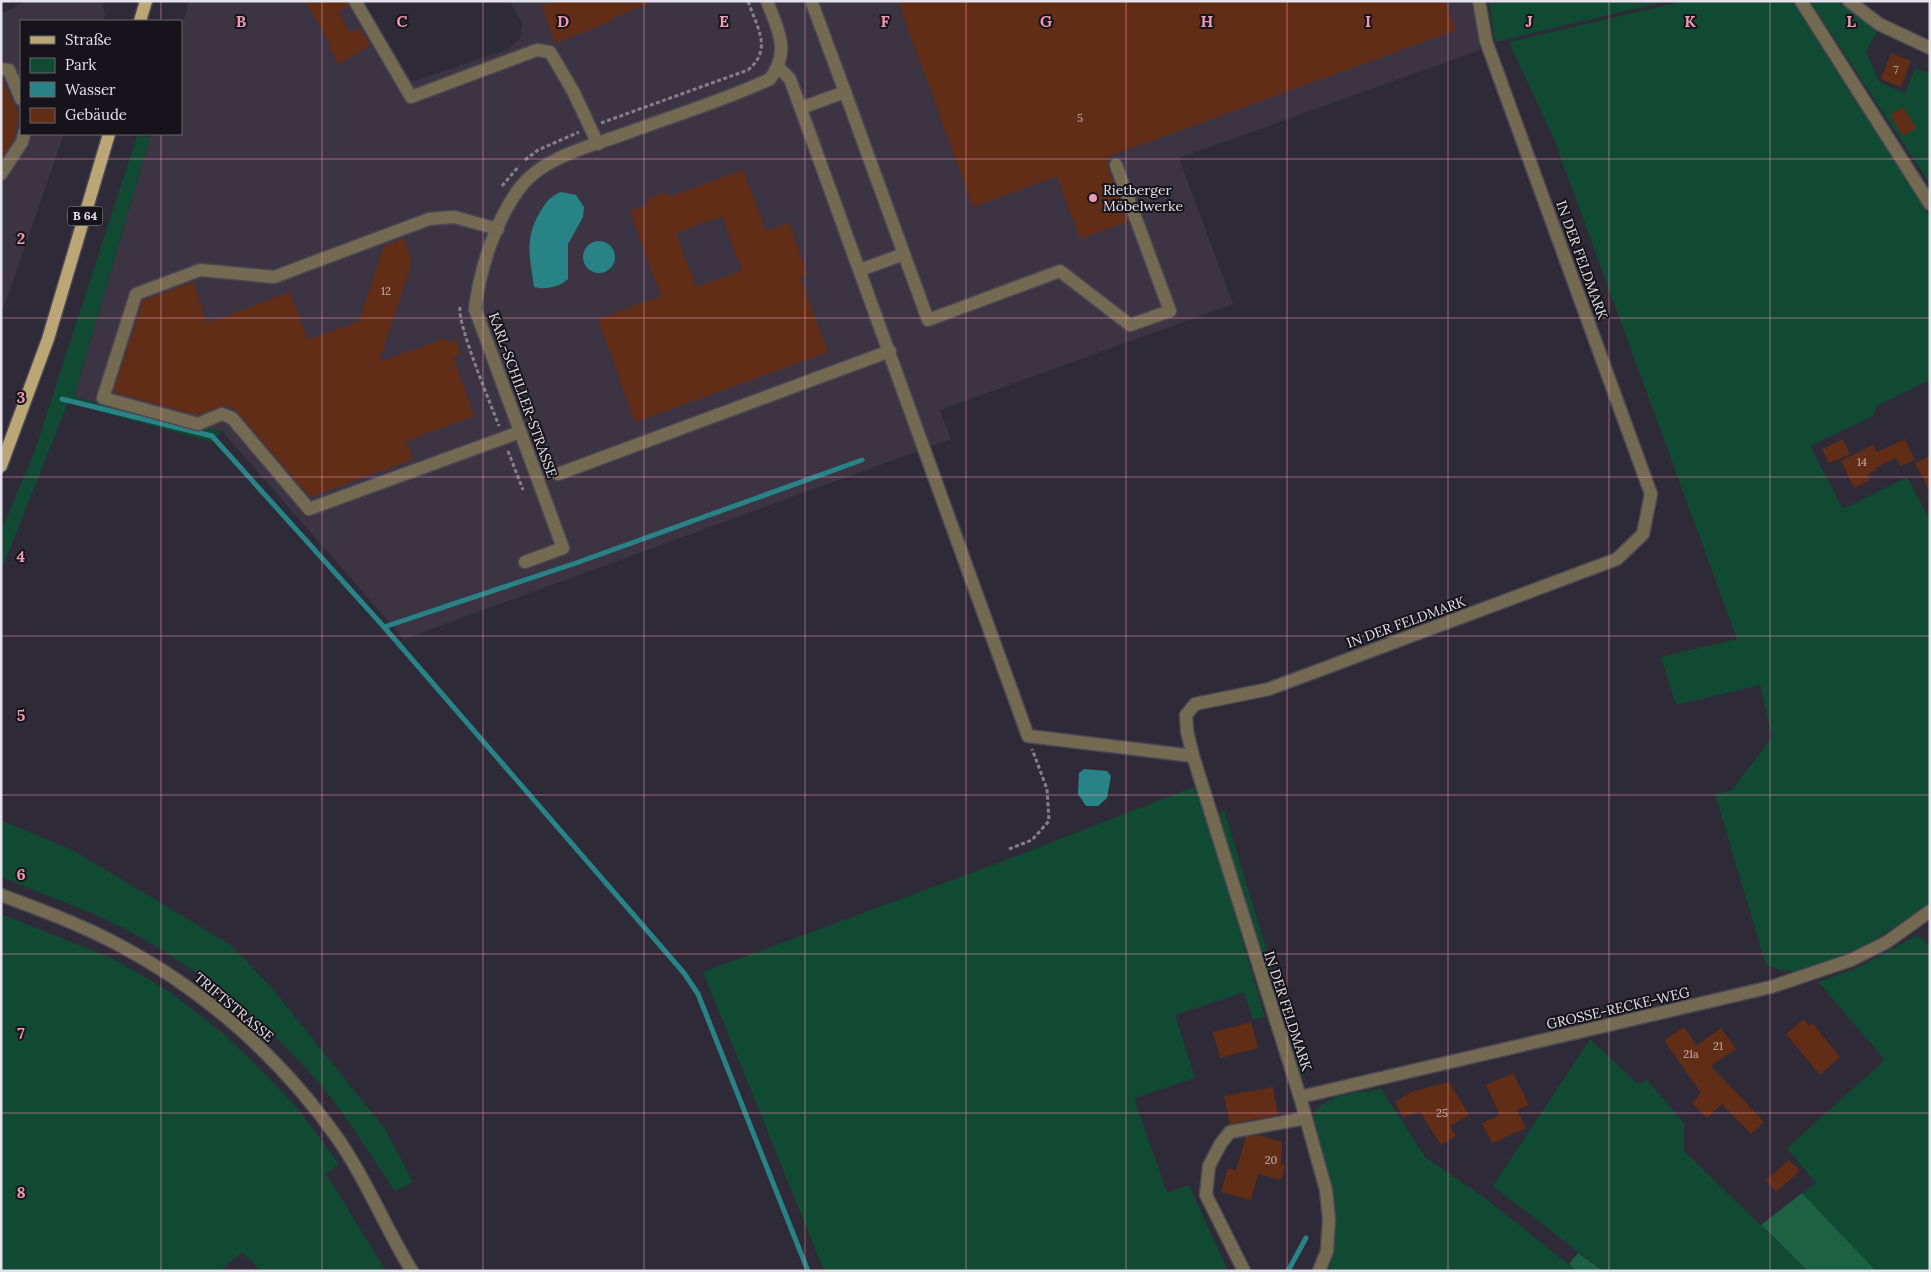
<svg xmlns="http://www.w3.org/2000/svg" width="1931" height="1272" font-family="Lora,serif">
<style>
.industrial{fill:#3d3443}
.green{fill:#104a32}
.forest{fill:#1d6144}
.water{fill:#288386}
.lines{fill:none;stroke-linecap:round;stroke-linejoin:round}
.stream{stroke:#288386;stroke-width:5}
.building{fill:#612d16;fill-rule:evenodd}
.minor-casing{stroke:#4c4754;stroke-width:15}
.major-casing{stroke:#4c4754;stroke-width:15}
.path{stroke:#85818c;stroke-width:3;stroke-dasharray:4 2.5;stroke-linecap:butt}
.minor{stroke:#746a52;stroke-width:12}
.major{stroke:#bba675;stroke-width:12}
.grid{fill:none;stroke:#f09ab6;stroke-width:1;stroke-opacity:0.55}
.poi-dot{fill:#f09ab6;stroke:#16141a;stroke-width:2}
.labels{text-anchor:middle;stroke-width:4;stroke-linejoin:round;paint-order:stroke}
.number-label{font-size:11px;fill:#c4b5b6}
.shield{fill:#16141a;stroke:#a7a4ac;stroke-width:1}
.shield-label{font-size:12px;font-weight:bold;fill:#e5e2eb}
.poi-label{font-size:14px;fill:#e5e2eb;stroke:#16141a;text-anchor:start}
.street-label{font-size:14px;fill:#e5e2eb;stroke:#16141a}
.grid-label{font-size:16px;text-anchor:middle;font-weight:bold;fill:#f09ab6;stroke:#16141a;stroke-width:4;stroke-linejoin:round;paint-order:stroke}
</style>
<rect width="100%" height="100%" fill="#2f2a37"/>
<!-- industrial -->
<g class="industrial">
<path d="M27,1h75l3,13 -2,7h-82v113h43l-63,181v-301z"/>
<path d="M189,1h174l49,81 96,-33 12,-10 2,-17 -13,-21h963l8,49 -301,108 54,146 -293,106 11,29 -547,200 -183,-209 -25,-2 -122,-31 77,-263h30v-105z"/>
</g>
<!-- green -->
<g class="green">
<path d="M1489,1h179l-173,41z"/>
<path d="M1684,1h108l138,216v163l-54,26 -3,10 -63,30 33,63 64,-32 23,43v382c-33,24 -100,72 -142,69 -7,0 -15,-4 -22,-6l-51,-171 17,-4 40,-53 -12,-52 -84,20 -15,-48 76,-18 -183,-500 -45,-97z"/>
<path d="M1810,1h27l41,30 -12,20 13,31 26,11 10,-24 15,5v110z"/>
<path d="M137,136l13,1 -76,260 122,31 25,2 -8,12 -145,-39 -67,168v-40l34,-81z"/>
<path d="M1194,787l10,22 61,208 -12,3 -9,-28 -69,23 20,63 -61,20 33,95 22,-8 39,86h-404l-121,-299 303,-112z"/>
<path d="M1224,810l81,266 -7,-1 -81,-261z"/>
<path d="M1,820l73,31 157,94 41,43 113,141 28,53 -18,9c-25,-36 -48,-75 -76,-108 -54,-63 -120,-114 -192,-153 -37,-20 -86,-36 -126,-53z"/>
<path d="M1,914l111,44 58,34 54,42 33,32 38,39 44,59 -13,10 60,97h-125l-19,-19 -22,19h-219z"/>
<path d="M1918,935l12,12v324h-54l-74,-78 14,-10 -29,-35 98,-88 -67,-78 36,-13z"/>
<path d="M1590,1039l48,45 9,-4 37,43v28l124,120h-205l-110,-85z"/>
<path d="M1381,1089l45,69 59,40 92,73h-249c20,-50 -2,-106 -15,-155 12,-24 45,-23 68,-27z"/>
</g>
<!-- forest -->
<g class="forest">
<path d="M1802,1193l74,78h-68l-47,-46z"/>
<path d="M1578,1253l25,18h-26l-8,-7z"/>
</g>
<!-- water -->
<g class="water">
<path d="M561,192l15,3 8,12 -1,10 -15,27v35c-8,8 -23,11 -34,8 -4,-31 -10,-47 6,-75 7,-11 9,-15 21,-20z"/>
<circle cx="599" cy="257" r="16"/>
<path d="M1084,769l23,2 4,5 -4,22 -9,8h-12l-8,-12 1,-21z"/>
</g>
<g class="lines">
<!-- stream -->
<g class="stream">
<path d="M62,399l150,37 172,191 300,346 14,21 110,277"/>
<path d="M384,627l192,-64 286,-103"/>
<path d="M1288,1271l18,-33"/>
</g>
</g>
<!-- building -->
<g class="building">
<path d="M305,1h42l1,5 -10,6 12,21 10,-5 10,17 -31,19 -11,-18 3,-1z"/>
<path d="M556,1h95v2l-40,15 1,3 -57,22 -13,-37z"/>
<path d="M898,1h547l11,29 -349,127 1,11 20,53 -48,18 -23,-63 -84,31z"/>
<path d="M1891,53l20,8 -10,26 -20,-8z"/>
<path d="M1,77l18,37 -5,25 -13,20z"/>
<path d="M1903,107l13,21 -13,8 -13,-21z"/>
<path d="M743,170l23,61 23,-8 18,51 -7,3 28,75 -193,70 -37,-103 63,-23 -31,-85 18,-7 -1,-5 19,-7 2,5zM722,216l20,55 -46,16 -20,-54z"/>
<path d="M404,238l8,24 -33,100 67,-24 1,4 8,-3 6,15 -8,3 21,59 -68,25 7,18 -103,38 -72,-84 -11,-8 -30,10 -84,-23 30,-92 50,-18 14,41 83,-31 18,48 51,-19 25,-75z"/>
<path d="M1843,439l7,15 -21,9 -7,-14z"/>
<path d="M1905,439l10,21 -15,6 -4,-8 -21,10 1,2 -9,5 3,5 -16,8 -13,-27 32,-16 4,7z"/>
<path d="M1930,456v36l-15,-29z"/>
<path d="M1804,1019l5,7 3,-3 28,34 -20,18 -34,-41z"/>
<path d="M1251,1022l7,26 -38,10 -7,-26z"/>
<path d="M1684,1027l13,18 24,-17 15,21 -25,17 53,56 -13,12 -29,-30 -15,14 -15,-15 9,-10 -37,-53z"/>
<path d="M1513,1073l16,32 -12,5 9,18 -34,15 -10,-20 18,-8 -14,-30z"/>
<path d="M1449,1082l20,33 -19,11 6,10 -15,9 -21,-33 -17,5 -8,-15 16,-10z"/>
<path d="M1273,1087l5,28 -48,9 -6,-28z"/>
<path d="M1258,1135l24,7 -1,23 4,1 -4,14 -23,-6 -7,26 -30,-8 7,-24 8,3 10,-34z"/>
<path d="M1789,1160l11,11 -24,21 -10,-12z"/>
</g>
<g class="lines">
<defs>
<g id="minor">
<path d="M355,1l56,96 126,-47 13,2 23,39 25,53"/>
<path d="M1801,1l129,203"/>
<path d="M1849,1l30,23 51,24"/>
<path d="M812,3l33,89"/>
<path d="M778,67l12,12 238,657 165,20"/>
<path d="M1,69l8,1 12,29"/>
<path d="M801,108l44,-16 83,228 132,-49 70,54 40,-14 -54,-146"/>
<path d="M1,174l21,-32 2,-8"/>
<path d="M498,229l-44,-12 -25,2 -155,58 -74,-7 -64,24 -33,104 95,26 24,-10 10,4 77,91 211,-77"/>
<path d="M860,270l44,-16"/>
<path d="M558,474l332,-123"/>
<path d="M525,562l38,-14 -88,-239c5,-41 21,-91 47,-124 23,-28 69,-39 102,-51 48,-18 99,-33 146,-55 21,-29 8,-48 -3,-78"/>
<path d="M1,895c40,15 81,30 118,50 87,46 163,114 219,194 29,41 47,89 74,132"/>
<path d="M1300,1097l471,-110 80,-27 36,-18 43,-31"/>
<path d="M1244,1271l-38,-76 3,-29 12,-23 9,-11 76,-14"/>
<path d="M1319,1271l8,-20 2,-32 -3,-29 -26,-93 -107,-341 -6,-25 -1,-16 9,-11 74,-15 348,-130 26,-25 8,-40 -165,-453 -7,-40"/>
</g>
<g id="major">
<path d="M140,21l6,-20"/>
<path d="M1,466l47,-127 61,-205"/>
</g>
</defs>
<!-- minor casing -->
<use href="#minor" class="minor-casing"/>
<!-- major casing -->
<use href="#major" class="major-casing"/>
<!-- path -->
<g class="path">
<path d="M601,123l147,-53c25,-21 9,-42 0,-69"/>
<path d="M525,160l13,-10 41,-18"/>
<path d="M502,186l17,-20"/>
<path d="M460,307c-3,17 31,98 39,119"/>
<path d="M508,451l15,39"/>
<path d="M1009,849l23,-9 17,-19 -2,-32 -15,-40"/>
</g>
<!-- minor -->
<use href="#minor" class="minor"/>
<!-- major -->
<use href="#major" class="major"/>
</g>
<!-- grid -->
<path class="grid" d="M161,1v20M322,1v1270M483,1v1270M644,1v1270M805,1v1270M966,1v1270M1126,1v1270M1287,1v1270M1448,1v1270M1609,1v1270M1770,1v1270M161,134v1137M1,159h1929M1,318h1929M1,477h1929M1,636h1929M1,795h1929M1,954h1929M1,1113h1929"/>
<!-- markers -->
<circle class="poi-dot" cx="1093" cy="198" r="5"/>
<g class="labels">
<!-- number labels -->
<g class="number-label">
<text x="1896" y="74">7</text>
<text x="1080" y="122">5</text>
<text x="386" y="295">12</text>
<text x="1862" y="466">14</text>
<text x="1718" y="1050">21</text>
<text x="1691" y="1058">21a</text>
<text x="1442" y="1117">25</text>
<text x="1271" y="1164">20</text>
</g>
<!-- shield labels -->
<rect class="shield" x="67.5" y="206.5" width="35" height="19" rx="4"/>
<g class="shield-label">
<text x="85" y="220">B 64</text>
</g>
<!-- poi labels -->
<g class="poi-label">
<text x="1103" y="195">Rietberger<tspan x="1103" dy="16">Möbelwerke</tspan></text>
</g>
<!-- street labels -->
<g class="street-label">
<text transform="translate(1582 260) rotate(70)" y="5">IN DER FELDMARK</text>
<text transform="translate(523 395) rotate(70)" y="5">KARL-SCHILLER-STRASSE</text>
<text transform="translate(1406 622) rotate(-20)" y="5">IN DER FELDMARK</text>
<text transform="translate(234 1007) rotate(40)" y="5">TRIFTSTRASSE</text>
<text transform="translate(1618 1008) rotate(-13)" y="5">GROSSE-RECKE-WEG</text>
<text transform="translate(1288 1011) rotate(72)" y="5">IN DER FELDMARK</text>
</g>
</g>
<g class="grid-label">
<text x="241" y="27">B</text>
<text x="402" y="27">C</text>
<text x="563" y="27">D</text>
<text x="724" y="27">E</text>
<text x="885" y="27">F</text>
<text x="1046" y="27">G</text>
<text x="1207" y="27">H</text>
<text x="1368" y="27">I</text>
<text x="1529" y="27">J</text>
<text x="1690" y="27">K</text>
<text x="1851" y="27">L</text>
<text x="21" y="244">2</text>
<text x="21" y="403">3</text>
<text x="21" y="562">4</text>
<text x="21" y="721">5</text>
<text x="21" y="880">6</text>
<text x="21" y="1039">7</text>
<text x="21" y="1198">8</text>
</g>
<!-- border -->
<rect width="1931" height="1272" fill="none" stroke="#e5e2eb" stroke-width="5"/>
<!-- legend -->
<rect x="20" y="20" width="162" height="115" fill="#16141a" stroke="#69666e"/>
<rect x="30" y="36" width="25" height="8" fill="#bba675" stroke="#69666e"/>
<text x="65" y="45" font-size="15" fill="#e5e2eb">Straße</text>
<rect x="30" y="58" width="25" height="15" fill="#104a32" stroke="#69666e"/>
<text x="65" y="70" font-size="15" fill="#e5e2eb">Park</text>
<rect x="30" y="82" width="25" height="15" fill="#288386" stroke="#69666e"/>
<text x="65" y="95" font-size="15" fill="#e5e2eb">Wasser</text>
<rect x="30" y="108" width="25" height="15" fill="#612d16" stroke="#69666e"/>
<text x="65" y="120" font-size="15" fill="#e5e2eb">Gebäude</text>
</svg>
